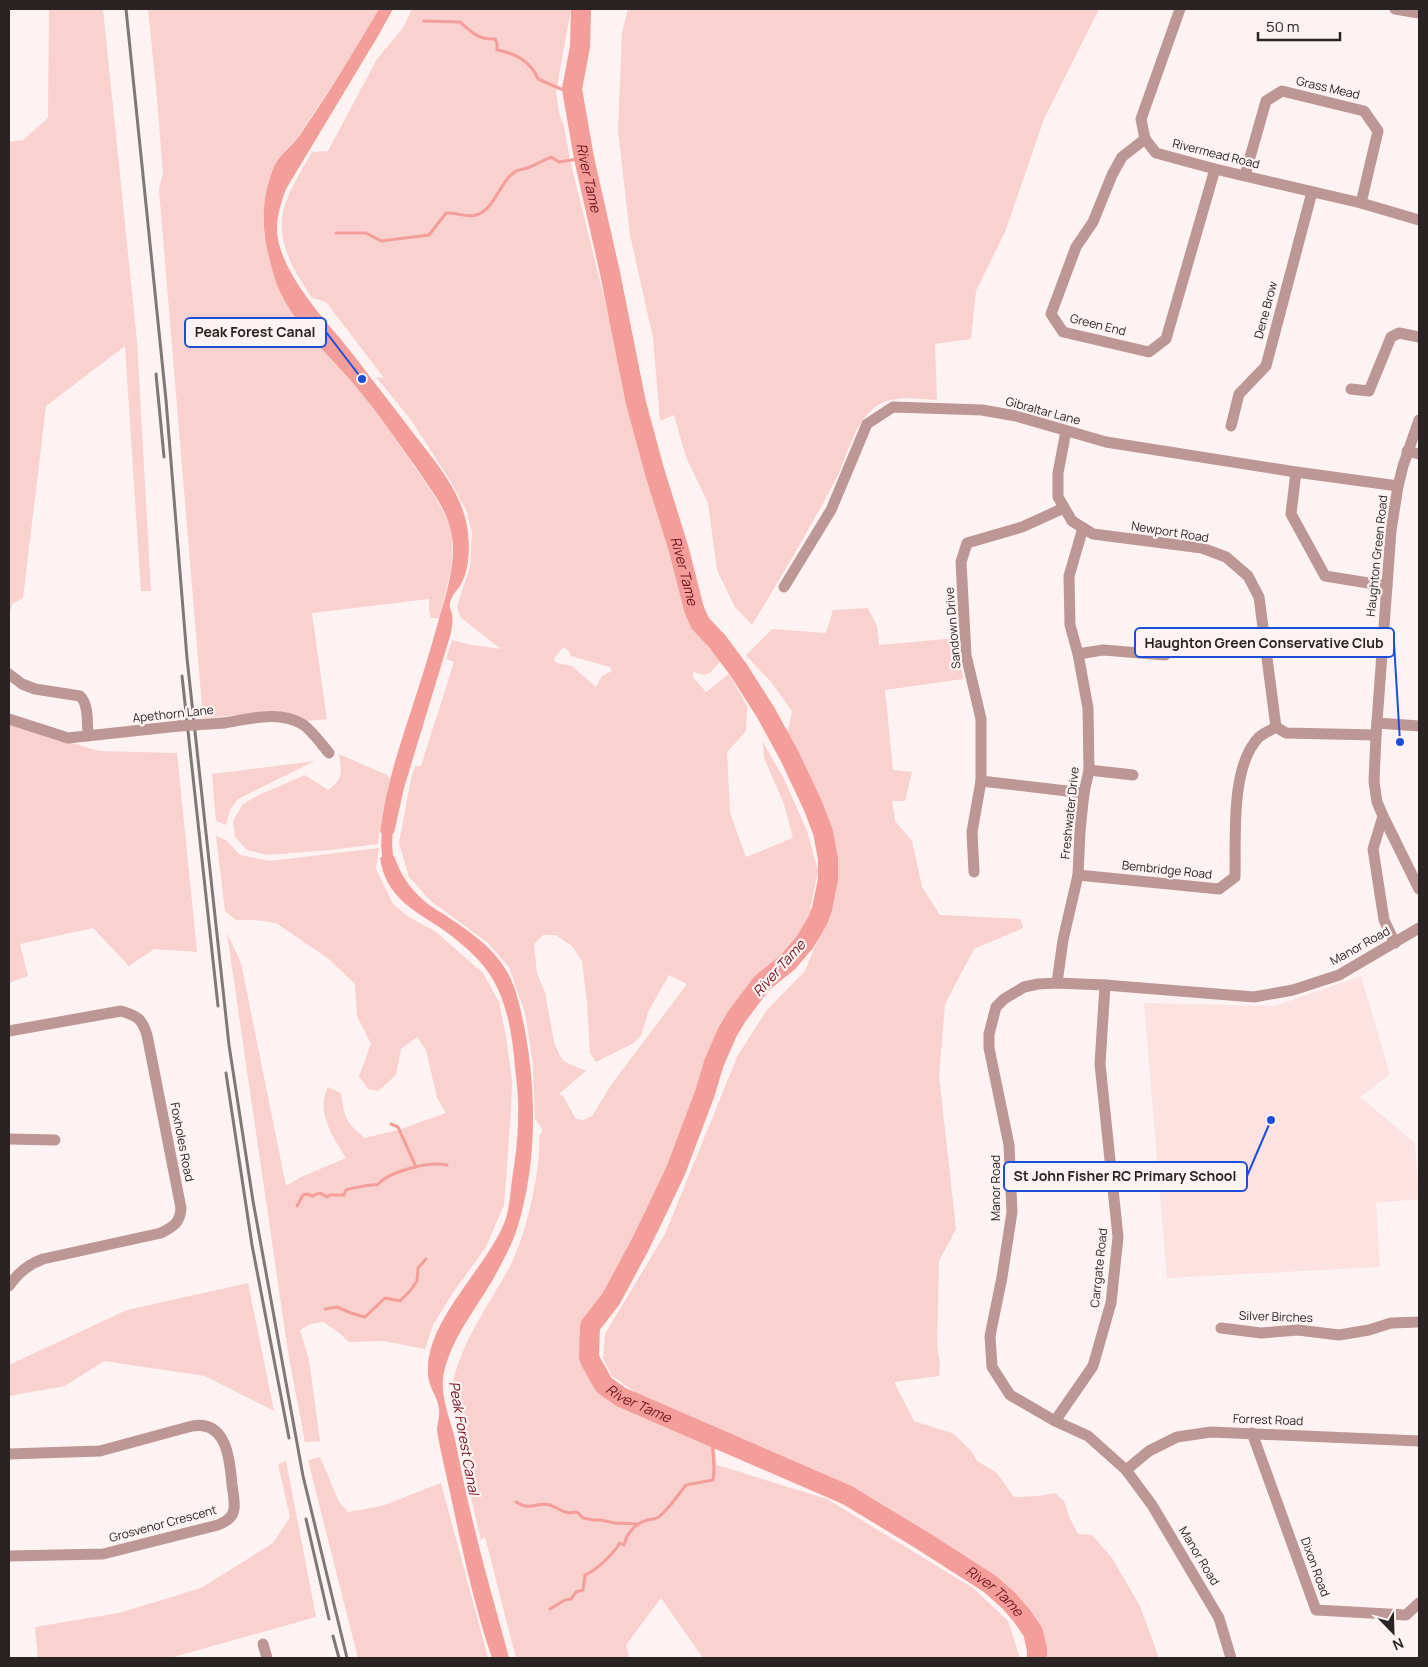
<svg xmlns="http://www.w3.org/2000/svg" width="1428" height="1667" font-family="Manrope,sans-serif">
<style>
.built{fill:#fce2e1}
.green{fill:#f9d1cf;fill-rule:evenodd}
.water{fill:#f39e9b}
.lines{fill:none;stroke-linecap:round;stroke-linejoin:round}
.stream{stroke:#f39e9b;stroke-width:3}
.canal{stroke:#f39e9b;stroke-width:11}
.river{stroke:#f39e9b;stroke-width:20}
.minor{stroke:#bd9795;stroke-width:11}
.rail{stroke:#7f7877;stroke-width:3}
.minor-bridge{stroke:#bd9795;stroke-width:11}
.labels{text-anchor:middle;stroke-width:4.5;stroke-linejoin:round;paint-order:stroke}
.street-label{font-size:12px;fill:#292323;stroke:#fdf3f2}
.water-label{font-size:14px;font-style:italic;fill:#730f1c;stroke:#fdf3f2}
.leader{fill:none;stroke:#1d4ed8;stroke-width:2}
.callout-dot{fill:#1d4ed8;stroke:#fdf3f2;stroke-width:2}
.callout{fill:#fdf3f2;stroke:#1d4ed8;stroke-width:2}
.callout-label{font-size:14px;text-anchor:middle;font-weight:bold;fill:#292323}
</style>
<rect width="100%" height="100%" fill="#fdf3f2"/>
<!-- built -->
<path class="built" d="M1361,976l29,98 -30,23 55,46 4,56 -43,4 4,64 -213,11 -23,-275 131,3z"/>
<!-- green -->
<g class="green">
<path d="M49,9h54l34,332 14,250h-10l-16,-245 -79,60 -23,192 -11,6 -3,12v-474l14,-2 25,-22z"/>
<path d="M148,9h231l-23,40 -58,88 -14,15 -15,32 -6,35 1,17 11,43 5,13 7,12 9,13 61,70 24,32 51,73 16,28 4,12v25l-1,13 -12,48h-8l-2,-8v-11l-117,14 15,106 -20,2 -43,-8 -61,5 -44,-529 4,-16 -7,-86z"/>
<path d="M412,9h159l-15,83 3,21 5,13 6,34 79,319 7,-2 23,73 15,59 6,14 17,18 10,13 -17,19 -6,2 -11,-3v5l13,15 23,-18 18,32 -1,25 -19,21 3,61 16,44 47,-19 -9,-34 -20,-46 -1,-16 21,37 23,52 11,40 -8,39 12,-1 -4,11 -13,22 -17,20 -26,21 -25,33 -10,17 -13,30 -9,30 -29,77 -18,38 -18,37 -29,54 -21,27 -1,31 15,28 17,12 93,40 3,28 110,34 146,89 35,33 12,37h-317l-42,-60 -35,47 3,13h-113l-31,-121 -4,3 -18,-76 7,-3 -18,-73c7,-40 29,-71 49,-106 5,-9 11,-18 14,-27 13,-29 26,-88 24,-119l4,-6 -8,-11 -2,-55 -8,-51 -16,-46 -21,-24 -57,-42 -22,-24 -10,-34 12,-64 4,-13h6l33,-104 -8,-3 6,-19 19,5 30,4 -41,-32 -3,-10 13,-41 2,-33 -5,-21 -17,-32 -39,-60 -35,-43 8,1 -58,-76 -14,-4c-6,-11 -15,-22 -20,-33 -23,-48 -3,-72 20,-113l16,-1 49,-92 26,-31zM563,647l5,3 3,6 39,11 2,4 -10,5 -6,11 -24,-21 -15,-3 -3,-3c1,-4 7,-9 9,-13zM543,935h13l16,11 10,15 5,42 3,50 6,9 36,-18 9,-8 7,-24 21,-37 18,9 -76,101 -19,31 -9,4 -7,-1 -13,-23 -4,-2 27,-23 -21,-9 -5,-6 -6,-14 -9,-50 -8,-18 -3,-30z"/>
<path d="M628,9h471l-55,110 -39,113 -29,59 -5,48 -36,5 2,56c-21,-1 -46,-6 -63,8 -21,17 -26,47 -38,71 -26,49 -55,98 -84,146l-17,-18 -18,-37 -9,-67 -22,-46 -12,-42 -14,6 -7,-83 -23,-103 -12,-105 4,-97z"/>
<path d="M868,608l9,18 2,19 78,-7 6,41 -78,11 8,80 19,2 -7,29h-13l3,20 17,20 10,46 18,28 81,4 2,9 -49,21 -29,55 -6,72 17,153 -17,32 -2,84 3,19 -1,12 -45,6 20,39 40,13 17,17 6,10 20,12 17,24 25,-1 16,-3 9,8 6,18 8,15 14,1 20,23 28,48 19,52h-122l-2,-19 -5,-12 -21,-26 -19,-17 -67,-43 -76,-46 -44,-20 5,-6 -170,-75 -26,-18 -9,-18 2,-24 60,-100 73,-179 29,-45 38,-39 28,-69 -8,-4c8,-47 -5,-77 -24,-118 -3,-6 -15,-27 -16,-31 -1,-7 6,-30 7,-38l-21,-29 -25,-27 26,-26 54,4 7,-23z"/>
<path d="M9,724l90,27 78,2 20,199 -43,-3 -25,17 -36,-38 -73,16 8,32 -19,7z"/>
<path d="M339,754l48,21 3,4 -8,36 -4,29 -48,6 -63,5 -20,-5 -12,-13 -2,-16 10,-17 16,-9 46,-20 23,15c15,-11 14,-17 11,-36z"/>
<path d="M315,761l-77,38 -8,11 -4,15 -10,-4 -4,-47z"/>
<path d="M216,836l10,4 14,15 30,6 109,-13 -3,21 17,35 16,13 27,15 47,41 16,29 7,35 6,43 -1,32 -7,93 -18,42 -34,47 -19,31 -8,24 -41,-8 -35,1 -12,-11 -14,-9 -13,2 -10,6 9,30 11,81 -15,1 -17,-90 -61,-419 14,30 45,223 15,-9 45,-19c-12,-20 -31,-46 -18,-71l13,6c3,24 5,30 24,45l33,-8 48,-17 -9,-15 -11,-48 -9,-13 -16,12 -5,26 -18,16 -10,-2 -9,-13 12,-32 -14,-28 -2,-32 -26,-25 -53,-36 -21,-3h-19l-11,-9z"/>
<path d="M248,1283l26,128 -69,-35 -101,-15 -39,25 -56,10v-31l118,-55z"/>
<path d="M320,1457l19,45 9,10 34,-6 59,-23 47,175h-130l-50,-198z"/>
<path d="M286,1461l30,156 -146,41h-132l-3,-31 84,-14 82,-25 72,-45 17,-26 -12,-53z"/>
</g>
<!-- water -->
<g class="water">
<path d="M379,9h14l-15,27 -92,153c-5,14 -10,29 -9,44 4,37 39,77 62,104 22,27 43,56 65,84 22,30 53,62 62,100 4,18 5,46 -5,63 -4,7 -9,10 -11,19 -1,4 1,7 2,11 1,6 0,13 -1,19l-47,155 -10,45 -8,3 -6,-4c6,-49 23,-96 38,-143 7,-21 13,-42 19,-63 8,-30 21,-64 14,-95 -5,-24 -23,-45 -36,-65 -19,-26 -37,-53 -58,-78 -25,-31 -58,-58 -76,-94 -7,-14 -10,-30 -14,-45 -6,-27 -4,-56 7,-82 6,-13 18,-21 26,-32 28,-41 54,-83 79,-126z"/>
<path d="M386,855l8,1c5,14 12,27 23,38 8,9 18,15 28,21 33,22 61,41 72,81 20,73 23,163 -1,236 -5,14 -12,27 -19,40 -18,34 -48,67 -54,106 -2,21 7,41 12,61 6,30 12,61 20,91 10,43 23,85 34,128h-17c-23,-68 -36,-140 -52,-211 -1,-6 -3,-13 -3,-19 1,-6 3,-13 2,-19 -1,-12 -11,-22 -11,-35 -3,-54 58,-104 77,-153 5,-14 5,-27 7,-41 3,-20 6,-40 6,-60 1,-18 -1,-36 -3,-53 -3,-36 -9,-75 -33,-103 -11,-13 -26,-25 -40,-35 -30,-20 -56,-32 -62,-71z"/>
</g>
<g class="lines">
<!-- stream -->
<g class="stream">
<path d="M424,21l36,1c12,10 18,18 35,17l2,4v7c18,3 34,12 41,29l23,10h11"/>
<path d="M336,233h30l15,8 48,-6 17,-22c10,-1 21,5 30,2 16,-4 23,-28 33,-38 8,-9 11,-6 21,-10 7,-3 14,-7 21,-10l8,5 25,-4"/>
<path d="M391,1124l7,3 18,40"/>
<path d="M297,1206l6,-11 4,-1 6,2c6,-4 8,-3 14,1l3,-2h14l2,-5c6,-2 26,-6 31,-5 13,-14 52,-24 70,-20"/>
<path d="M325,1309l12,-2 14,6 14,4 20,-19 15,3 10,-10 7,-10 1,-13 8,-9"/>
<path d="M516,1502c16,10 21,-1 34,3 11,4 14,10 27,7l6,6 11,2h7l13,3 25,1"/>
<path d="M550,1609l15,-9 6,-1 5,-7 7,-2 2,-15c12,-5 28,-21 35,-32l4,2c3,-12 11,-21 23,-25 6,-1 9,0 14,-5 9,-8 17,-20 25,-30l27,-5 1,-11 -2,-33"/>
</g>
<!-- canal -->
<path class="canal" d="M389,823c-4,16 -3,30 1,46"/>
<!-- river -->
<path class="river" id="s1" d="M581,9l-1,38 -8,42 12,69 26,115 26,130 19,70 24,77 15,59 6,14 17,18 21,28 28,44 24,44 23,49 10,26 5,27v20l-6,30 -4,11 -13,22 -17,20 -26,21 -25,33 -10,17 -13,30 -9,30 -29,77 -18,38 -18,37 -29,54 -21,27 -1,31 2,5 13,23 17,12 226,98 76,46 67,43 19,17 13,15 11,16 4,18v8"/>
<!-- minor -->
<g class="minor">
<path d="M1180,9l-39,110 4,20 11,14 59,16 146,34 58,17"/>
<path d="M1395,9l24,4"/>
<path d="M1145,139l-23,18 -10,18 -19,47 -17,25 -25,67 12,18 86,20 17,-13 49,-170"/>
<path d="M1245,175l21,-74 16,-10 82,20 14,20 -17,72"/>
<path d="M1351,389l18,2 22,-54 8,-4 20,4"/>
<path d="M1419,420l-16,46 -5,20 -7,45 -15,204 -2,47 3,20 6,14 36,73"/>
<path d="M1231,426l8,-32 27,-28 46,-174"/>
<path d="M1066,431l-8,42v24l14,24 21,13 109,14 24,9 22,19 11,21 17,130 10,6 90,2"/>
<path d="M1407,451l12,3"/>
<path d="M1296,472l-5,42 34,62 62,10"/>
<path d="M784,587l47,-77 36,-86 26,-17 89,3 34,6 90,26 190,30 102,14"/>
<path d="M1078,654l25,-4 62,5"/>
<path d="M9,674l13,10 13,5 45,7c9,8 7,28 8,40"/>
<path d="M9,719l59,19 111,-12"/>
<path d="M224,723c25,-4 55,-13 78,1 9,5 20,21 27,29"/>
<path d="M1377,723l42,3"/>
<path d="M1089,770l44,5"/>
<path d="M981,781l103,12"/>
<path d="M1383,816l-10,33 11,71 11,23"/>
<path d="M974,872l-2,-40 9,-51v-62l-15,-64 -5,-93 6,-19 55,-16 42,-19"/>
<path d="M1078,875l141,14 16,-12c1,-40 -5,-110 24,-140 5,-4 12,-7 17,-10"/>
<path d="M1057,983l6,-43 15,-65 2,-44 4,-38 5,-23 -1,-62 -10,-54 -8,-29 -1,-49 14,-48"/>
<path d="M9,1031l112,-20c17,5 21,8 26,24l34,173c-1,15 -7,18 -20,25l-118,26c-14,5 -26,15 -34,27"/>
<path d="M9,1139l46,1"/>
<path d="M1221,1328l40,5 37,-3 41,5 30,-5 22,-7 28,-1"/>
<path d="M1055,1421l38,-55 18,-63 7,-66 -18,-173 5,-79"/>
<path d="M1252,1433l64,177 90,5 13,-12"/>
<path d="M9,1454l91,-3 92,-25c35,-6 38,34 40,59 1,7 3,17 2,24 -1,9 -9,13 -16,16l-115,29 -94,2"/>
<path d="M1126,1470l23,-19 28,-14 34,-5 208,9"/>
<path d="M263,1644l4,14"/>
<path d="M1231,1658l-12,-40 -67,-113 -26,-35 -38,-34 -33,-15 -45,-26 -18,-28 -2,-31 12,-59 10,-65 -3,-67 -20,-97v-14l7,-27 8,-8 20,-12 14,-3 19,-1 48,2 149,12 39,-7 46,-15 80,-47"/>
</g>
<!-- rail -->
<g class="rail">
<path d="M126,9l40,391 21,258 42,387 24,156 50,275 44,182"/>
<path d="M156,374l8,83"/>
<path d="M182,676l36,330"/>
<path d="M226,1073l26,172 37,193"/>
<path d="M306,1519l23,100"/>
<path d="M333,1636l6,22"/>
</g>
<!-- minor-bridge -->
<path class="minor-bridge" d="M179,726l45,-3"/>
</g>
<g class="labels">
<!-- street labels -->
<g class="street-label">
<text transform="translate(1328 88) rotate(13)" y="4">Grass Mead</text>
<text transform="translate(1216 154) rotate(14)" y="4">Rivermead Road</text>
<text transform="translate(1266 310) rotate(-75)" y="4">Dene Brow</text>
<text transform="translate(1098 325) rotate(14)" y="4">Green End</text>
<text transform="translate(1043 411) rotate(15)" y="4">Gibraltar Lane</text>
<text transform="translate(1170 532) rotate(9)" y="4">Newport Road</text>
<text transform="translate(1377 556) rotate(-84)" y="4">Haughton Green Road</text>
<text transform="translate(953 628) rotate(-95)" y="4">Sandown Drive</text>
<text transform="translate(173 714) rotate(-6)" y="4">Apethorn Lane</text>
<text transform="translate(1070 813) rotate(-84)" y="4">Freshwater Drive</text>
<text transform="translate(1167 870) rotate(6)" y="4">Bembridge Road</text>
<text transform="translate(1360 946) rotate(-29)" y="4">Manor Road</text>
<text transform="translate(182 1142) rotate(79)" y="4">Foxholes Road</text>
<text transform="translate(996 1188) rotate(-90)" y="4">Manor Road</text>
<text transform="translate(1099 1268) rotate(-84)" y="4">Carrgate Road</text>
<text transform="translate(1276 1317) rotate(2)" y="4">Silver Birches</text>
<text transform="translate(1268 1420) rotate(2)" y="4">Forrest Road</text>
<text transform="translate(163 1524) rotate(-15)" y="4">Grosvenor Crescent</text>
<text transform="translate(1199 1556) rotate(59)" y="4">Manor Road</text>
<text transform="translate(1315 1567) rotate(70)" y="4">Dixon Road</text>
</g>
<!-- water labels -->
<g class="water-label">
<text dy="5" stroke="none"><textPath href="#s1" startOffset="171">River Tame</textPath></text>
<text dy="5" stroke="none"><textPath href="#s1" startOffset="576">River Tame</textPath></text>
<text transform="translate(779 968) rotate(-48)" y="5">River Tame</text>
<text dy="5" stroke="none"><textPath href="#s1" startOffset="1538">River Tame</textPath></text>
<text transform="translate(464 1438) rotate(80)" y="5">Peak Forest Canal</text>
<text dy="5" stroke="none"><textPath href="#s1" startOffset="1942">River Tame</textPath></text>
</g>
</g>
<!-- callouts -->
<path class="leader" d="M362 379L326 332M1400 742L1394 643M1271 1120L1247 1176"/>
<g class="callout-dot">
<circle cx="362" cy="379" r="5"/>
<circle cx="1400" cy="742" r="5"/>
<circle cx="1271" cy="1120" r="5"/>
</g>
<g class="callout">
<rect x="185" y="318" width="141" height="29" rx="5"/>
<rect x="1135" y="628" width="259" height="29" rx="5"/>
<rect x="1004" y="1162" width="243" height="29" rx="5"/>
</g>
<g class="callout-label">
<text x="255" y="337">Peak Forest Canal</text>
<text x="1264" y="648">Haughton Green Conservative Club</text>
<text x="1125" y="1181">St John Fisher RC Primary School</text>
</g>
<!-- border -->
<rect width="1428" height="1667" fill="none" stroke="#292323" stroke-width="20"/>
<!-- north arrow -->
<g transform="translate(1393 1632) rotate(157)" stroke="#fdf3f2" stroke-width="4" paint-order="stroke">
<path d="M0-4L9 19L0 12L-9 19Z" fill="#292323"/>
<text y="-8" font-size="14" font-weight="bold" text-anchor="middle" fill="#292323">N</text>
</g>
<!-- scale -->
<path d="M1258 32v8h82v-8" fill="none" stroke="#292323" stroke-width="2.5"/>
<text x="1266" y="32" font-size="15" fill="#292323" stroke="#fdf3f2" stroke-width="4" paint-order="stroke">50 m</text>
</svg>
